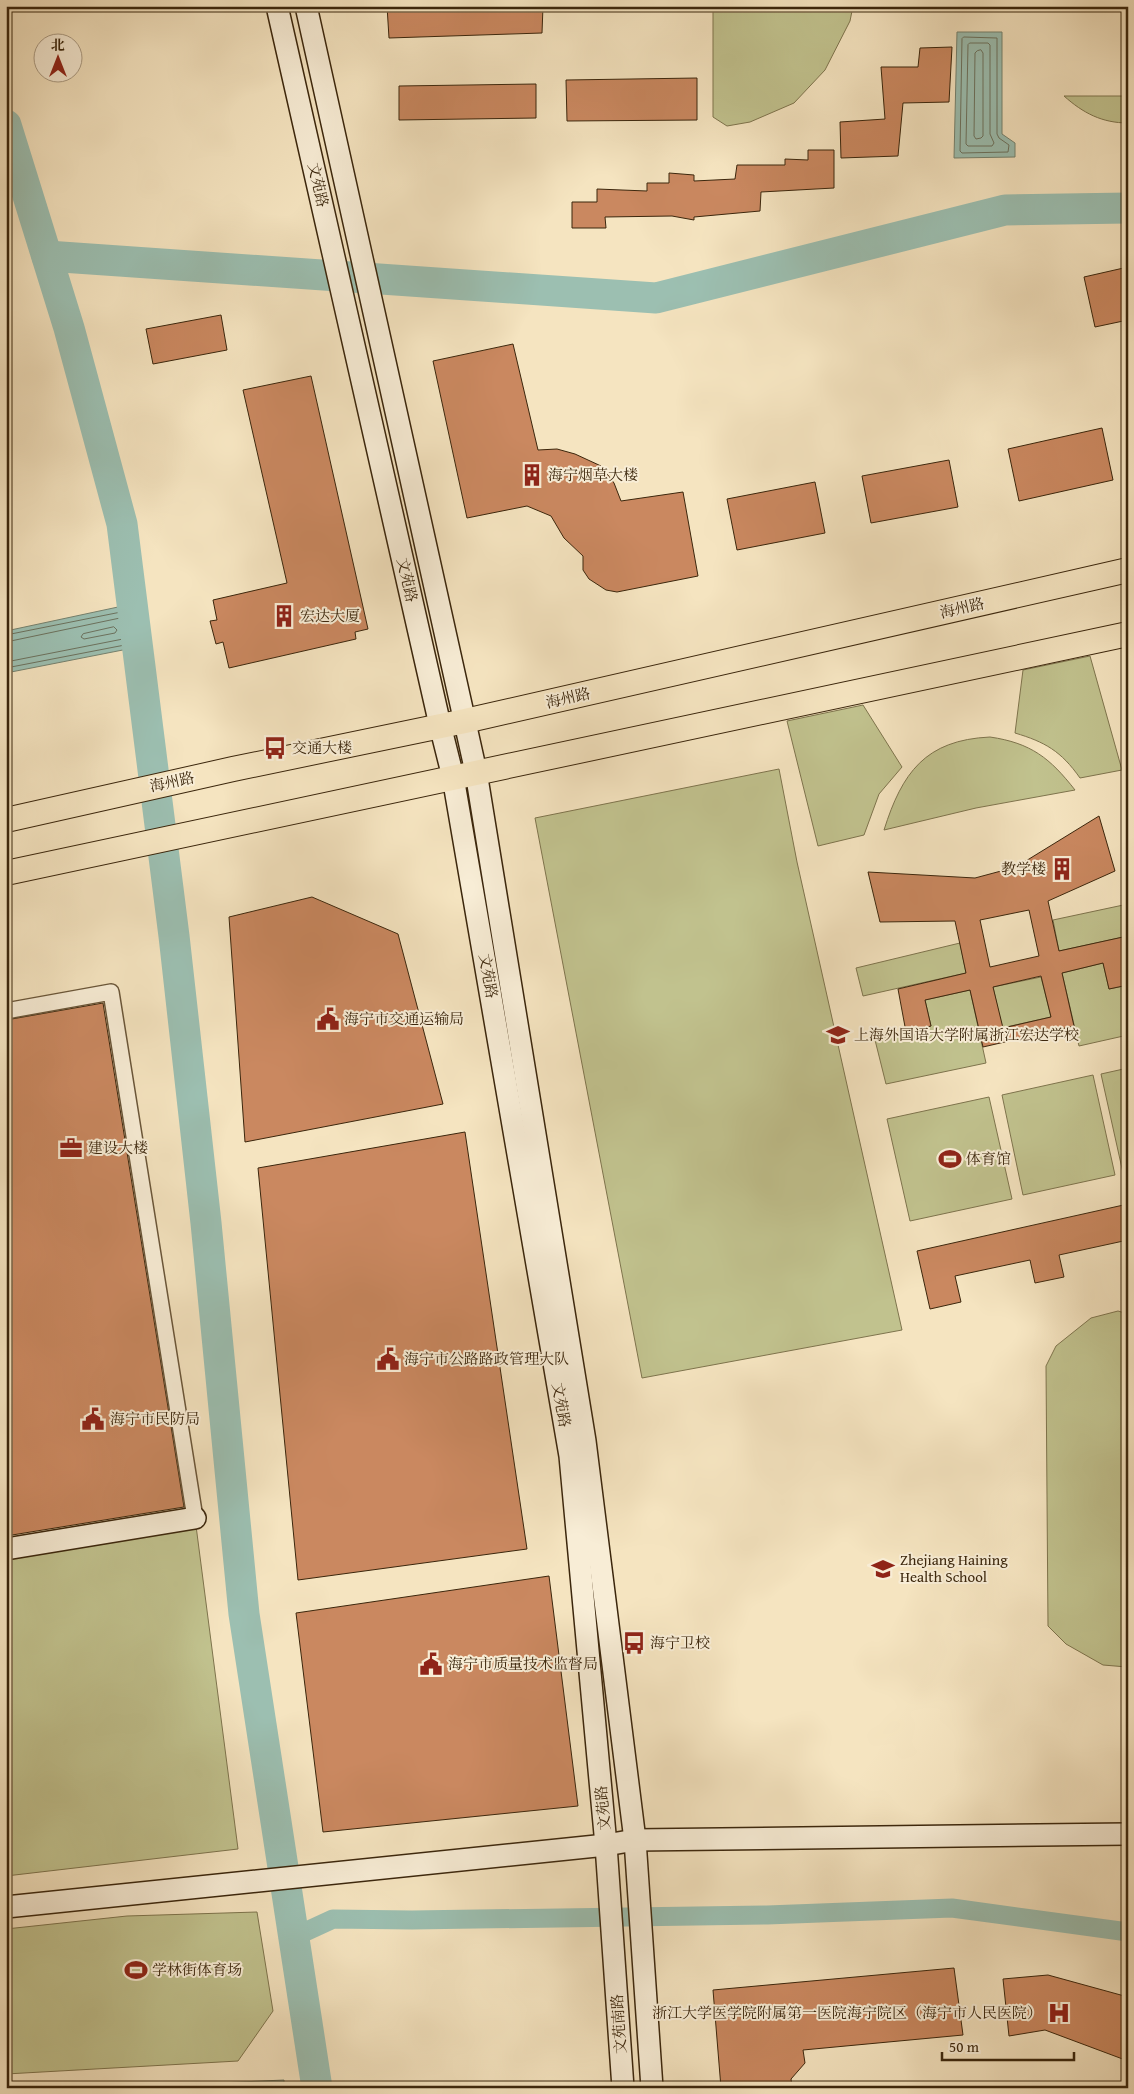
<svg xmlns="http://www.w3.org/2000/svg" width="1134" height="2094" font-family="'Gentium Book Plus','Noto Serif SC',serif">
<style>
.green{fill:#c1c28e;stroke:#7e744d}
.water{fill:#9cbfb1;stroke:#75826f}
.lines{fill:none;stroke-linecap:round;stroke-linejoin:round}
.shore{stroke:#6c725e;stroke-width:1}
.canal{stroke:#9cbfb1;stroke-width:19}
.river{stroke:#9cbfb1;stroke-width:31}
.building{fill:#ca8860;stroke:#3b260c;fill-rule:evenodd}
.street-casing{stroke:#6a5639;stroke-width:18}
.secondary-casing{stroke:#3b260c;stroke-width:24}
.primary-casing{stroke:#3b260c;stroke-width:26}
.street{stroke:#f8edd6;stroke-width:15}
.secondary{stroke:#f8edd6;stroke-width:21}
.primary{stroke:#f5e4c0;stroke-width:24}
.labels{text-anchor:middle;stroke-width:4;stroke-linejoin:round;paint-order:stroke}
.street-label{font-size:15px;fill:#3b260c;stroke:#f8edd6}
.poi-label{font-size:15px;fill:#3b260c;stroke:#f8edd6;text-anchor:start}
</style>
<rect width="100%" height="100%" fill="#f5e4c0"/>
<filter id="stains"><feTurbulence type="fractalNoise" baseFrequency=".004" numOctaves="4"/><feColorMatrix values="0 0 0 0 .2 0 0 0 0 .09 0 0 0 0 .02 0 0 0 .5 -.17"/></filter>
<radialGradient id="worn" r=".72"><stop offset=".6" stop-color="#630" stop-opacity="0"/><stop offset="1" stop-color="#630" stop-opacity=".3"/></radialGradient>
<!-- green -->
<g class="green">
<path d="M713,6h140l-3,15 -25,49 -31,33 -44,19 -23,4 -14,-9z"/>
<path d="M1064,96h64v27c-26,0 -45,-10 -64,-27z"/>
<path d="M1090,656l32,114 -42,8c-19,-27 -35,-36 -65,-45l8,-63z"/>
<path d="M863,705l39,62 -23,27 -15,41 -46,11 -31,-125z"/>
<path d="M990,737c41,6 60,21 85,53l-99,18 -92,22c18,-57 41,-90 106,-93z"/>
<path d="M779,769l18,93 105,468 -260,48 -107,-560z"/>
<path d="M1128,904v32l-69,15 -6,-31z"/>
<path d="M960,943l6,30 -103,23 -7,-28z"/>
<path d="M1103,963l6,26 19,-4v50l-49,11 -17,-73z"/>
<path d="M1041,977l10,40 -49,11 -9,-41z"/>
<path d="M970,990l16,73 -100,21 -11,-44 56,-14 -6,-26z"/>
<path d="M1128,1068v104l-5,1 -22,-99z"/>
<path d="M1093,1075l22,100 -92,20 -21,-100z"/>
<path d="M989,1097l23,102 -102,22 -23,-102z"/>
<path d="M1118,1311l10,3 -1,353 -24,-2 -37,-21 -18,-18 -2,-260 10,-20 35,-28z"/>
<path d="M195,1518l43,331 -232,27v-327z"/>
<path d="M257,1912l16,99 -35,50 -232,13v-145l121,-13z"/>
</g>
<!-- water -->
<g class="water">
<path d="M957,32h45v102l13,9v14l-61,1z"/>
<path d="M132,604l6,43 -132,26v-42z"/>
<path d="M284,2080v8h-173z"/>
</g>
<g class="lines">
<!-- shore -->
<g class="shore">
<path d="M964,37l33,1v96l2,4 10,7 -1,7 -46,1 -2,-2 2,-112z"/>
<path d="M970,43h18l2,2v89l4,9 -2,3h-24l-2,-2 2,-99z"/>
<path d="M981,50l2,3v83l-2,2 -5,1 -2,-3 1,-83 2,-2z"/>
<path d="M114,627l3,3 -2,3 -31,6 -3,-2 2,-3z"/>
<path d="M6,635l120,-24 2,2 4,28 -2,3 -124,24"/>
<path d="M6,642l114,-24 3,2 2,16 -2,3 -117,23"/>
<path d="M218,2088l59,-3 2,3"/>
</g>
<!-- canal -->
<path class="canal" d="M294,1937l39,-18 79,1 355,-5 185,-7 176,24"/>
<!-- river -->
<g class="river">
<path d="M6,125l63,203 53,196 52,412 32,287 38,391 73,474"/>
<path d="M47,256l609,42 349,-88 123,-2"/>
</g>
</g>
<!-- building -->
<g class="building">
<path d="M387,6h156l-1,27 -153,5z"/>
<path d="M952,47l-3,55 -46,1 -5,53 -57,2 -1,-36 45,-3 -4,-52h37l2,-19z"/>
<path d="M697,78v42l-130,1 -1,-41z"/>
<path d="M536,84v34l-137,2v-34z"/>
<path d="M808,150h26v38l-73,4 -1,19 -66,6v3l-22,-4 -67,1 1,11h-34v-26h25v-13l50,2v-8h22v-10l25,2v6l41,-2 2,-14h48v-6l23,1z"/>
<path d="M1128,267v53l-33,7 -11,-50z"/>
<path d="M221,315l6,35 -74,14 -7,-35z"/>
<path d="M513,344l25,106 19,-1 18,5 26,12 13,17 7,18 62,-9 15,84 -81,16 -11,-2 -17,-11 -6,-9v-14l-19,-18 -13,-22 -24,-10 -60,12 -34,-157z"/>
<path d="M311,376l57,253 -13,3 1,7 -127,29 -6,-26 -7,2 -6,-23 7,-1 -4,-20 74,-17 -44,-193z"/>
<path d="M1102,428l11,52 -94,21 -11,-52z"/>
<path d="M949,460l9,47 -87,16 -9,-47z"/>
<path d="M815,482l10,51 -88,17 -10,-51z"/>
<path d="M1099,816l16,55 -67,30 11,50 64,-14 5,22v26l-19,4 -6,-26 -41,10 12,53 -91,21 -13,-57 -45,10 6,26 -25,6 -8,-43 68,-16 -11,-52 -75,1 -12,-50 107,6 41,-11zM1029,910l10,46 -49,11 -10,-47zM1041,976l10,41 -48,11 -10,-41z"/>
<path d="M312,897l86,37 45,170 -198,38 -16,-225z"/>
<path d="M103,1003l81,504 -178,29v-516z"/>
<path d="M465,1132l62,417 -229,31 -40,-412z"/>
<path d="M1128,1204v36l-69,15 5,22 -29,6 -5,-23 -75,16 6,26 -31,7 -13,-58z"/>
<path d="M549,1576l29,230 -255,26 -27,-219z"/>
<path d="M954,1968l9,67 -160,15 2,13 -14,16 1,9h-71l-8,-98z"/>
<path d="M1048,1975l80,22v64l-83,-31 -36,6 -6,-57z"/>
</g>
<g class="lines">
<defs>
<path id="street" d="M6,1011l105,-19 84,526"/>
<g id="secondary">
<path d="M277,6l163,719 13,52 117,679 36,389 17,243"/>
<path d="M306,6l170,766 109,669 50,399 17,248"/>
<path d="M6,1549l189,-31"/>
<path d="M6,1907l600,-62 29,-5 493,-6"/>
</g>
<g id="primary">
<path d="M6,820l227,-51 232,-48 663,-151"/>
<path d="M6,873l1122,-239"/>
</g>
</defs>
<!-- street casing -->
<use href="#street" class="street-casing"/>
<!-- secondary casing -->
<use href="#secondary" class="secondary-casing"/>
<!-- primary casing -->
<use href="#primary" class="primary-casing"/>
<!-- street -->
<use href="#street" class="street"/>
<!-- secondary -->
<use href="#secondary" class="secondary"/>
<!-- primary -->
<use href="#primary" class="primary"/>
</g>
<!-- icons -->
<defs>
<symbol id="building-bare" viewBox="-9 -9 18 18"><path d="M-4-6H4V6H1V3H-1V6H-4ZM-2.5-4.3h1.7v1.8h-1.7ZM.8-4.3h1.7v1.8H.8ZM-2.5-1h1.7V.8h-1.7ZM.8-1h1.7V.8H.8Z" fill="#8f2418" stroke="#f8edd6" stroke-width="2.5" paint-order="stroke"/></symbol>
<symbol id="bus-bare" viewBox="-9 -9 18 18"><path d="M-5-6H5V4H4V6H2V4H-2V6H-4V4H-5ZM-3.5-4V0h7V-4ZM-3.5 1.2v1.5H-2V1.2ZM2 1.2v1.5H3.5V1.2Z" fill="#8f2418" stroke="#f8edd6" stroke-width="2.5" paint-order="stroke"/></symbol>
<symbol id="civic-bare" viewBox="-9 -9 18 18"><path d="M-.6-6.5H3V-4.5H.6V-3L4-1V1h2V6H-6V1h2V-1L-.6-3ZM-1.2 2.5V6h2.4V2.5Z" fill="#8f2418" stroke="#f8edd6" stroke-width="2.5" paint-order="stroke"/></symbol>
<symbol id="school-bare" viewBox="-9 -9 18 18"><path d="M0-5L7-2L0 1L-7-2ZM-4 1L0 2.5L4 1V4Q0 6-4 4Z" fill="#8f2418" stroke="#f8edd6" stroke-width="2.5" paint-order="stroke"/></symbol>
<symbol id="office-bare" viewBox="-9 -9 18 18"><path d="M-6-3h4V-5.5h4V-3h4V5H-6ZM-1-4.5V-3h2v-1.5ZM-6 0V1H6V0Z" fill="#8f2418" stroke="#f8edd6" stroke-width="2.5" paint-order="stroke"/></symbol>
<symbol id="stadium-bare" viewBox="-9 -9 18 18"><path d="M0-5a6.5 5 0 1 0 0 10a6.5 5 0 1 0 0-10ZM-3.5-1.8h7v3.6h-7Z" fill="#8f2418" stroke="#f8edd6" stroke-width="2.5" paint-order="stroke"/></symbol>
<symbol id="hospital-bare" viewBox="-9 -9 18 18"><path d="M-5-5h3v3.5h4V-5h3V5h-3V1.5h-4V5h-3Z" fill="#8f2418" stroke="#f8edd6" stroke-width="2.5" paint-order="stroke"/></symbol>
</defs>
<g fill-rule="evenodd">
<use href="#building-bare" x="516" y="459" width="32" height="32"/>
<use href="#building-bare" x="268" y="600" width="32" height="32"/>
<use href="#bus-bare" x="259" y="732" width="32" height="32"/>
<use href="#building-bare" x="1046" y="853" width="32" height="32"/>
<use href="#civic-bare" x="312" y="1003" width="32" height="32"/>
<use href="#school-bare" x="822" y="1019" width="32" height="32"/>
<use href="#office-bare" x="55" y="1132" width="32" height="32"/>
<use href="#stadium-bare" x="934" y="1143" width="32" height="32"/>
<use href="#civic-bare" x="372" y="1343" width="32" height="32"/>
<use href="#civic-bare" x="77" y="1403" width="32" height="32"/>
<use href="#school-bare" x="867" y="1553" width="32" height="32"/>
<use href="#bus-bare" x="618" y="1627" width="32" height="32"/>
<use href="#civic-bare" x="415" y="1648" width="32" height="32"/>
<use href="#stadium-bare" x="120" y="1954" width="32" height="32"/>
<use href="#hospital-bare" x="1043" y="1997" width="32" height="32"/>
</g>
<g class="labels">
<!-- street labels -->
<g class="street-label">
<text transform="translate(318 185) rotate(77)" y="5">文苑路</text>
<text transform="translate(407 580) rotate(77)" y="5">文苑路</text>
<text transform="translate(962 608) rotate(-13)" y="5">海州路</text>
<text transform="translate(568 698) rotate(-13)" y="5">海州路</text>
<text transform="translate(172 782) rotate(-12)" y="5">海州路</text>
<text transform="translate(488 976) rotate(80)" y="5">文苑路</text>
<text transform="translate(561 1405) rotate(80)" y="5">文苑路</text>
<text transform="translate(603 1808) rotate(-95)" y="5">文苑路</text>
<text transform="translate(619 2024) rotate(-94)" y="5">文苑南路</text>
</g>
<!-- poi labels -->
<g class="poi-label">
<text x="548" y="480">海宁烟草大楼</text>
<text x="300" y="621">宏达大厦</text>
<text x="292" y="753">交通大楼</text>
<text x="1046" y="874" text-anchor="end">教学楼</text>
<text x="344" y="1024">海宁市交通运输局</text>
<text x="854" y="1040">上海外国语大学附属浙江宏达学校</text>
<text x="88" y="1153">建设大楼</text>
<text x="966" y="1164">体育馆</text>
<text x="404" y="1364">海宁市公路路政管理大队</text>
<text x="110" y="1424">海宁市民防局</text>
<text x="900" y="1565">Zhejiang Haining<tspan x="900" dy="17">Health School</tspan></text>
<text x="650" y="1648">海宁卫校</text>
<text x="448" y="1669">海宁市质量技术监督局</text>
<text x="152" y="1975">学林街体育场</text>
<text x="1042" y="2018" text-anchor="end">浙江大学医学院附属第一医院海宁院区（海宁市人民医院）</text>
</g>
</g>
<!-- margin -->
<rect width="1134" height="2094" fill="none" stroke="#f5e4c0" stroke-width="25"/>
<rect x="8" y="8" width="1119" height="2079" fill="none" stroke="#3b260c" stroke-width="2.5"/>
<rect x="12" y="12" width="1109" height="2069" fill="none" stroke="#3b260c"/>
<!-- north arrow -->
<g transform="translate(58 58)"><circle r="24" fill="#f8edd6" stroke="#ac9d85"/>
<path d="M0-4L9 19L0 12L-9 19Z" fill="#8f2418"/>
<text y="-8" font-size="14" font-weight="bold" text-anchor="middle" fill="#3b260c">北</text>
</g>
<!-- scale -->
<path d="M942 2052v8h132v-8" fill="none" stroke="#3b260c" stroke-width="2.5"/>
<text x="949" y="2052" font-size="15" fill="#3b260c" stroke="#f8edd6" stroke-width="4" paint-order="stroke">50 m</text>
<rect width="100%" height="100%" filter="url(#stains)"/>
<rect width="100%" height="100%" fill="url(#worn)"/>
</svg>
